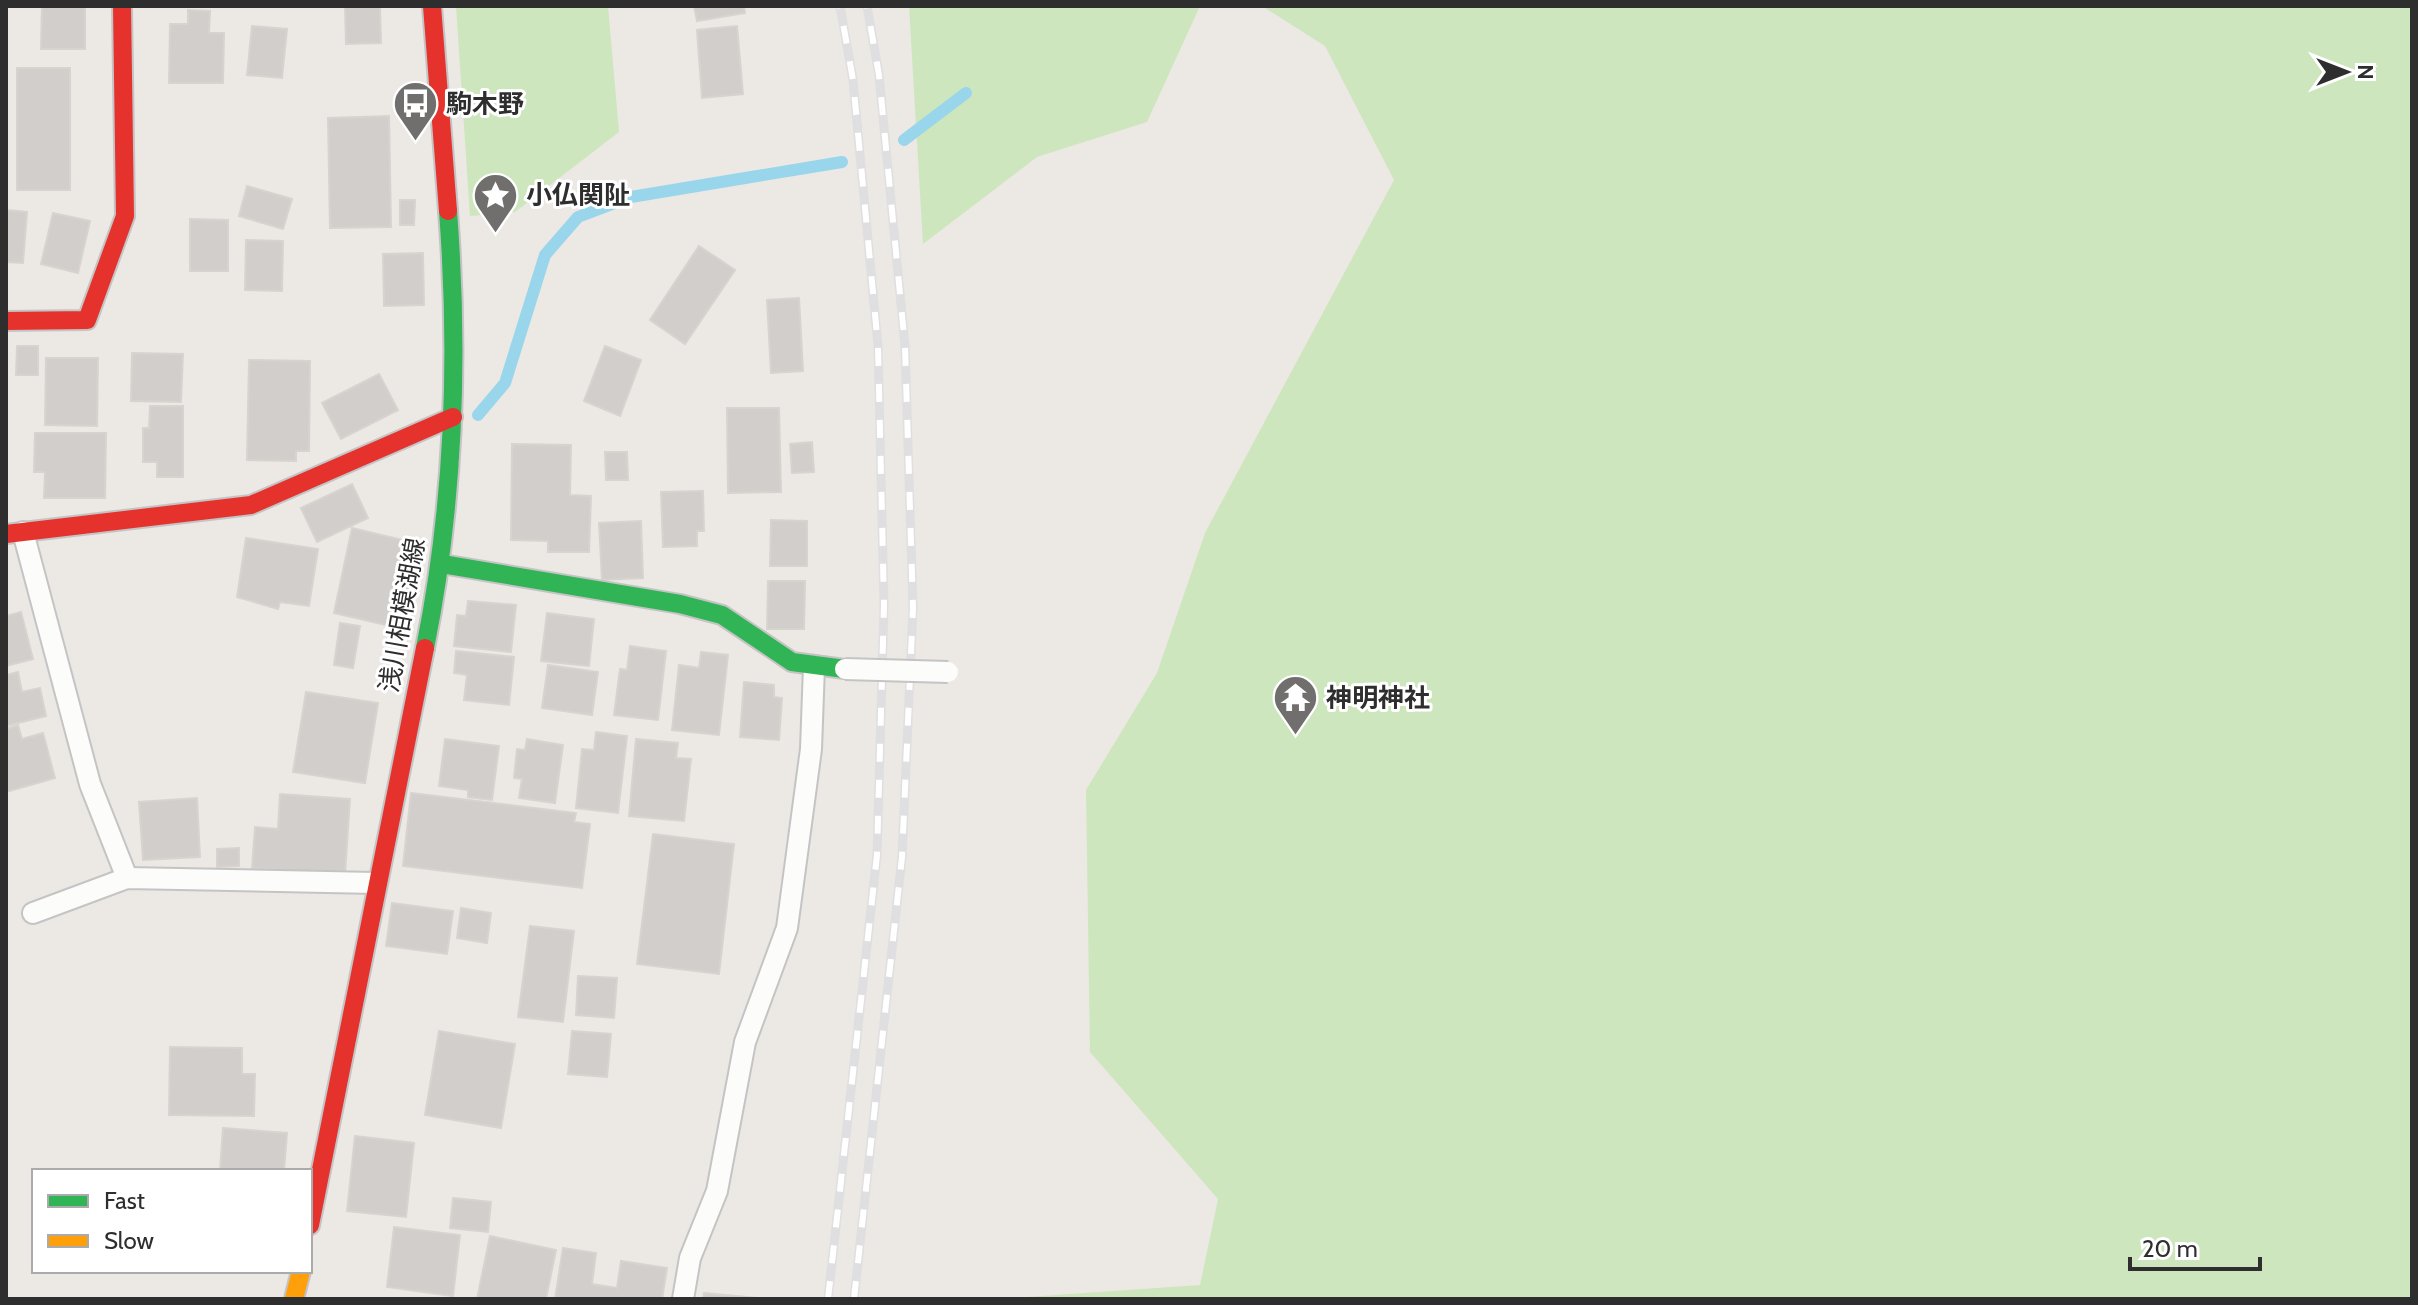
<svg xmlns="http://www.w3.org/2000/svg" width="2418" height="1305" font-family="Cabin,'Noto Sans JP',sans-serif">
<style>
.green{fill:#cee6be}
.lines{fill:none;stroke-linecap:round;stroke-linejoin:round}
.stream{stroke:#99d6ec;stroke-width:12}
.building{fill:#d1cecb;stroke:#d7d4d0;stroke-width:2}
.lane-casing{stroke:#c5c4c5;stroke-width:24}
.fast-casing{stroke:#c5c4c5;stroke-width:22}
.slow-casing{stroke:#c5c4c5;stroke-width:22}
.jam-casing{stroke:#c5c4c5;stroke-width:22}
.lane{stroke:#fcfcfb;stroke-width:20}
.fast{stroke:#30b455;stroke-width:18}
.slow{stroke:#ff9f0a;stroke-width:18}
.jam{stroke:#e5322d;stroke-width:18}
.rail-casing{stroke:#dfdfe1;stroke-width:9}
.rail{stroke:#fff;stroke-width:6;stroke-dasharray:18;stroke-linecap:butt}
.lane-bridge-casing{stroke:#c5c4c5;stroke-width:24;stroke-linecap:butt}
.lane-bridge{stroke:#fcfcfb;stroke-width:20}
.labels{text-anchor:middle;stroke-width:6;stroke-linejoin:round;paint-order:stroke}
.poi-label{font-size:26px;font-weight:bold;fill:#2e2e2e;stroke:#fff;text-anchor:start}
.street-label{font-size:26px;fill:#2e2e2e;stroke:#fff}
</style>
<rect width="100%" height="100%" fill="#ece8e4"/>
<!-- green -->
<g class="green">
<path d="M456,6h152l11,126 -104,80 -45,4z"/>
<path d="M909,6h291l-53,116 -110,35 -114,87z"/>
<path d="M1262,6h1150v1293h-1413l201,-14 18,-86 -128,-147 -4,-262 71,-117 48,-140 189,-353 -69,-134z"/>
</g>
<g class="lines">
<!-- stream -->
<g class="stream">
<path d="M904,140l62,-47"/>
<path d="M478,415l27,-32 40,-128 33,-38 53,-20 211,-35"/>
</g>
</g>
<!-- building -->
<g class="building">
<path d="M42,6h43v43h-44z"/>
<path d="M345,6h35l1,37 -35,1z"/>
<path d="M694,6h50l1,7 -48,8z"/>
<path d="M188,10l22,1 -1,22h15l-1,50h-54l1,-59h18z"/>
<path d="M252,26l35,3 -5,49 -35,-3z"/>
<path d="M737,26l6,68 -41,4 -5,-68z"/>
<rect x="17" y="68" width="53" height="122"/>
<path d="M389,116l2,111 -61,1 -2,-110z"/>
<path d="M247,186l45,13 -9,30 -44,-13z"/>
<path d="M400,200h15l-1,25h-14z"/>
<path d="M6,210l21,2 -4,51 -17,-1z"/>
<path d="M53,213l37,8 -12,52 -37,-9z"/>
<path d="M190,219l38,1v51h-38z"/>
<path d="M246,240l37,1 -1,50 -37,-1z"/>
<path d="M699,246l36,24 -50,74 -35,-24z"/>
<path d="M423,253l1,52 -40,1 -1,-52z"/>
<path d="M799,298l4,73 -32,2 -4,-73z"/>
<path d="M17,346h21v29h-22z"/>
<path d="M605,346l36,14 -21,56 -36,-15z"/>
<path d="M132,353l51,1 -2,48 -50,-1z"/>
<path d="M46,358h52l-1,68 -52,-1z"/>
<path d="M249,360l61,1 -1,90h-13v10l-49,-1z"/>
<path d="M379,374l19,36 -57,29 -19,-36z"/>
<path d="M150,406h33v71h-26v-15h-14v-34h6z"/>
<path d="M727,408h52l2,84 -53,1z"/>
<path d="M35,433h71l-1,65h-61l1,-26h-11z"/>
<path d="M812,442l2,30 -22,1 -2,-29z"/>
<path d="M512,444l59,1 -1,50 21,1 -2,56h-41v-11l-37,-1z"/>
<path d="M605,452h22l1,28h-22z"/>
<path d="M352,484l16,34 -51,24 -16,-34z"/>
<path d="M703,491l1,40h-7v15l-34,1 -2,-55z"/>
<path d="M771,520l36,1v45h-37z"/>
<path d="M641,521l2,57 -41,2 -3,-57z"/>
<path d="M352,528l67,16 -20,84 -65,-15z"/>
<path d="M246,538l72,11 -9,57 -29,-4 -2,7 -41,-12z"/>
<path d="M768,581h37l-1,48h-37z"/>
<path d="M468,601l48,4 -5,47 -57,-6 3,-31 9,1z"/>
<path d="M21,612l12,47 -27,7v-50z"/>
<path d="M547,613l47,6 -5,47 -48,-5z"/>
<path d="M340,623l20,3 -7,42 -19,-3z"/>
<path d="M630,646l36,5 -8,69 -44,-5 6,-46 7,1z"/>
<path d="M456,651l58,6 -5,48 -45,-5 3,-25 -13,-2z"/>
<path d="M701,652l27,3 -9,80 -47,-5 7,-65 20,3z"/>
<path d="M548,665l50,7 -6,43 -50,-7z"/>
<path d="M18,672l4,20 18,-4 6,28 -40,10v-51z"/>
<path d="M744,682l30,3v12l8,1 -3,42 -39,-3z"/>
<path d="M306,692l72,11 -13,80 -72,-11z"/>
<path d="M18,725l4,14 21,-6 12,45 -49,14v-63z"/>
<path d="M596,732l31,4 -9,77 -42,-5 6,-59 12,1z"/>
<path d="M445,739l54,7 -7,54 -24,-3v-7l-29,-4z"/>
<path d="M527,739l36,6 -8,58 -36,-5 3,-19 -8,-1 3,-29 8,1z"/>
<path d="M636,739l42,4 -2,15 15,1 -7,62 -55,-5z"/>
<path d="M411,793l165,20 -2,9 16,2 -8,64 -179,-22z"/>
<path d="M280,794l70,5 -5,75 -93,-6 3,-41 23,2z"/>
<path d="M197,798l3,59 -57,3 -4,-58z"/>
<path d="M653,834l81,10 -15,130 -82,-10z"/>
<path d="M239,848v18l-22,1v-18z"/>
<path d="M392,903l61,8 -6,43 -61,-8z"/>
<path d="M461,908l30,5 -4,30 -30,-5z"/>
<path d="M530,926l44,5 -11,91 -45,-5z"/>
<path d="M578,976l39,2 -3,40 -38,-3z"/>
<path d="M439,1031l76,13 -14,84 -76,-13z"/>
<path d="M572,1031l39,3 -4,43 -39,-3z"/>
<path d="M170,1047l72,1v26h13l-1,42 -85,-1z"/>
<path d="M223,1128l64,5 -3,38h-64z"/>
<path d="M355,1136l59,7 -8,74 -59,-6z"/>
<path d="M453,1198l38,4 -3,30 -38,-4z"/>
<path d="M394,1227l66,8 -7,61 -66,-9z"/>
<path d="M490,1236l66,14 -10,49h-69z"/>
<path d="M563,1248l33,5 -4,31 25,4 4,-27 46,7 -5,31h-107z"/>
<path d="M704,1293l53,5v1h-54z"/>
</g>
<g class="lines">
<defs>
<g id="lane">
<path d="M23,532l67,252 37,94"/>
<path d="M33,913l94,-35 248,5"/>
<path d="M683,1299l7,-41 27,-67 28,-149 42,-114 24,-179 3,-83"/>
</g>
<g id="fast">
<path d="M442,564l238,40 42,11 70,47 53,7"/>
<path d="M425,648c29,-143 34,-292 23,-437"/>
</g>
<path id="slow" d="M294,1299l7,-28"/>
<g id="jam">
<path d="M432,6l16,205"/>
<path d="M6,321l81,-1 38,-104 -3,-210"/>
<path d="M6,534l245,-29 202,-88"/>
<path d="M310,1225l115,-577"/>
</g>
</defs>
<!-- lane casing -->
<use href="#lane" class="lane-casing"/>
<!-- fast casing -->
<use href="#fast" class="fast-casing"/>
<!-- slow casing -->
<use href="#slow" class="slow-casing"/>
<!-- jam casing -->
<use href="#jam" class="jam-casing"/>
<!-- lane -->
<use href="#lane" class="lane"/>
<!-- fast -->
<use href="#fast" class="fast"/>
<!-- slow -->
<use href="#slow" class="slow"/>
<!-- jam -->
<use href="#jam" class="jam"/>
<defs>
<g id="rail">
<path d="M828,1299l49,-444 7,-250 -6,-259 -25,-266 -13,-74"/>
<path d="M854,1299l48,-442 11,-249 -8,-262 -26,-271 -12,-69"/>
</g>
</defs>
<!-- rail casing -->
<use href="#rail" class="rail-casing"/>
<!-- rail -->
<use href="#rail" class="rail"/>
<defs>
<path id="lane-bridge" d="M845,669l103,3"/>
</defs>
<!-- lane-bridge casing -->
<use href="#lane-bridge" class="lane-bridge-casing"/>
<!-- lane-bridge -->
<use href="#lane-bridge" class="lane-bridge"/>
</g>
<!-- icons -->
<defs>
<symbol id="bus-pin" viewBox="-11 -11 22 30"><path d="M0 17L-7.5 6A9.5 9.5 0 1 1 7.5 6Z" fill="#706f6e" stroke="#fff"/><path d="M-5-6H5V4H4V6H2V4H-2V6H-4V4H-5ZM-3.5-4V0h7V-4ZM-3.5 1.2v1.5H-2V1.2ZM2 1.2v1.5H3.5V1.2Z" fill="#fff"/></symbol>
<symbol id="sight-pin" viewBox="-11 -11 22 30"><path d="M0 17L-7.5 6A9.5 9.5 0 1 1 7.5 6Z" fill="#706f6e" stroke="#fff"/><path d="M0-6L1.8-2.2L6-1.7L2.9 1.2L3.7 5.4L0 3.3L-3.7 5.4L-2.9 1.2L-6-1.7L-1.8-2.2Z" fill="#fff"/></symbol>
<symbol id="temple-pin" viewBox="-11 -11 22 30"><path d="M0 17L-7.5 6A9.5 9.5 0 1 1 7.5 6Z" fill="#706f6e" stroke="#fff"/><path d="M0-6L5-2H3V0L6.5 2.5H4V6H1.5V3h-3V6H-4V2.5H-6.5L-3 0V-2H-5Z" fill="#fff"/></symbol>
</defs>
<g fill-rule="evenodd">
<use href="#bus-pin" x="390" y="78" width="51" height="69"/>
<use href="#sight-pin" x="470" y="170" width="51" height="69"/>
<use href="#temple-pin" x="1270" y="672" width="51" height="69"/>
</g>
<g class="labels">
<!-- poi labels -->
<g class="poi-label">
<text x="446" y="113">駒木野</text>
<text x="526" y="204">小仏関阯</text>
<text x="1326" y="707">神明神社</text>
</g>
<!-- street labels -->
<g class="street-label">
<text transform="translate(402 615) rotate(-80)" y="9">浅川相模湖線</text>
</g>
</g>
<!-- border -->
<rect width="2418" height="1305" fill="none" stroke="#2e2e2e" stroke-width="16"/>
<!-- legend -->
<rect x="32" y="1169" width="280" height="104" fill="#ffffff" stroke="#ababab" stroke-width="2"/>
<rect x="48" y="1195" width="40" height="12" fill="#30b455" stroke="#ababab" stroke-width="2"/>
<text x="104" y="1209" font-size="24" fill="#2e2e2e">Fast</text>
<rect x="48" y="1235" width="40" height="12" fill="#ff9f0a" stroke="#ababab" stroke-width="2"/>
<text x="104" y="1249" font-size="24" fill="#2e2e2e">Slow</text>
<!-- north arrow -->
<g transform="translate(2346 72) rotate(90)" stroke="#ffffff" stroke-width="6" paint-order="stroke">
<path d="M0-6L14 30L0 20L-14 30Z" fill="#2e2e2e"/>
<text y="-12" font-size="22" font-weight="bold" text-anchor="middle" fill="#2e2e2e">N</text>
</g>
<!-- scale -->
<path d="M2130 1257v12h130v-12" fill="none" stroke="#2e2e2e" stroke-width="4"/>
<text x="2142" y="1257" font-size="24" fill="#2e2e2e" stroke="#ffffff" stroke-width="6" paint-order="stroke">20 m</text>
</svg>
